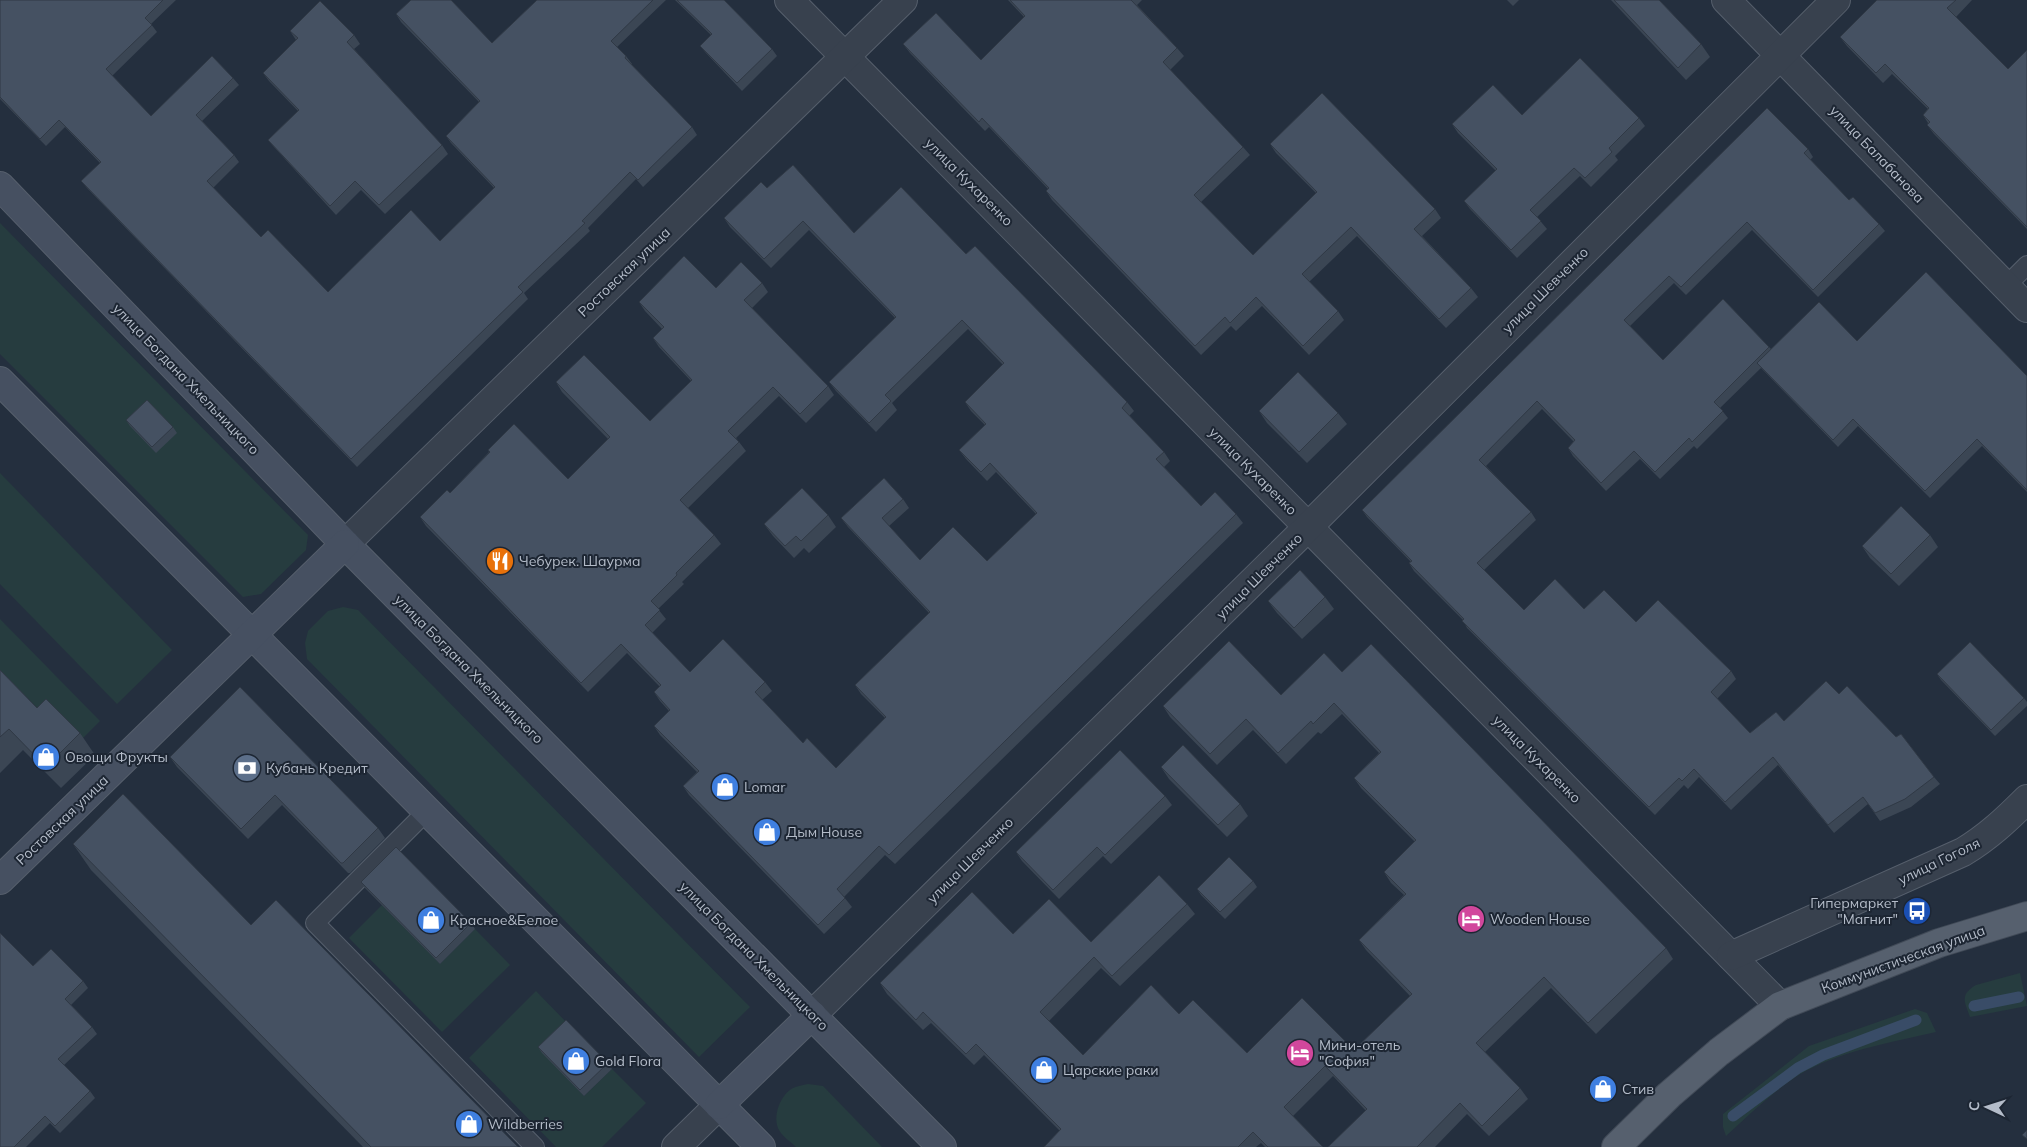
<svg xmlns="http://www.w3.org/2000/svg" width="2027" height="1147" font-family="Mulish,sans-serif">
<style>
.green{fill:#263c3f}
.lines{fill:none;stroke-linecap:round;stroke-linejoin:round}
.stream{stroke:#394c67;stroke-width:11}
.lane-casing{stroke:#565f6c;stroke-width:20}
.street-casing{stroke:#565f6c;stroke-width:30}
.secondary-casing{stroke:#565f6c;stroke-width:30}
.primary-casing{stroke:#414a57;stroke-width:30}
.lane{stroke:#38414e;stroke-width:18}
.street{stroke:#38414e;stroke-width:28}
.secondary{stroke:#465061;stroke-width:28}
.primary{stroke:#56606e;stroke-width:28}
.wall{fill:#3b4654}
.building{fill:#455162;stroke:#303945}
.labels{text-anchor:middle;stroke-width:4;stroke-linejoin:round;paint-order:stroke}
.street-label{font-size:14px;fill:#b4bcc9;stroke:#1d2633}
.poi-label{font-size:14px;fill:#b4bcc9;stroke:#1d2633;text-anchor:start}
</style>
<rect width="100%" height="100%" fill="#242f3e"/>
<!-- green -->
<g class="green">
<path d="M0,223l308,312 -2,15 -45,44 -18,3 -243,-243z"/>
<path d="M0,473l172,177 -55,54 -117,-120z"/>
<path d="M343,607l15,3 392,397 -51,50 -392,-398 -2,-16 3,-12 20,-20z"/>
<path d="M0,619l100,102 -17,17 -23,-24 -9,8 -51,-52z"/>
<path d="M382,905l58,59 35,-35 35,36 -68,67 -93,-94z"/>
<path d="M2020,973l7,33 -57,11c-5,-15 -11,-22 6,-32z"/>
<path d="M536,991l34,35 -27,27 41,43 28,-27 34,34 -44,44h-46l-87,-89z"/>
<path d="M1915,1009l12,4 9,19c-47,11 -98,19 -139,44 -26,17 -48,39 -71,60l-3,-9v-13l86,-68z"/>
<path d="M808,1084l15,2 59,61h-86c-5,-5 -14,-11 -17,-17 -7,-13 1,-35 14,-42 4,-2 10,-3 15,-4z"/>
</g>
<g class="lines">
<!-- stream -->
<g class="stream">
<path d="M1974,1006l45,-9"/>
<path d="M1733,1116l65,-48 25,-13 93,-35"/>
</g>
<defs>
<g id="lane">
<path d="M2006,286l21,-21"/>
<path d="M427,811l-112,112 220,224"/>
</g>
<g id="street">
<path d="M789,0l991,1006"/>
<path d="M1726,0l301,308"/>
<path d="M345,544l558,-544"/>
<path d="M1731,956l232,-104c25,-15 44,-33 64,-53"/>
<path d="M812,1015l496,-488 528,-527"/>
<path d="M676,1147l43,-42"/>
</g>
<g id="secondary">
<path d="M0,186l345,358 597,603"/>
<path d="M0,381l761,766"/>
<path d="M0,880l345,-336"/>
<path d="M719,1105l93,-90"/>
</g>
<path id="primary" d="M1616,1147l53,-52 50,-43 61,-46 159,-63 88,-27"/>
</defs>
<!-- lane casing -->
<use href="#lane" class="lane-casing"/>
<!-- street casing -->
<use href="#street" class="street-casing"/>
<!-- secondary casing -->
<use href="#secondary" class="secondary-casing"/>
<!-- primary casing -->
<use href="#primary" class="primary-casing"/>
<!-- lane -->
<use href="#lane" class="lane"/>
<!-- street -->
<use href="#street" class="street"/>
<!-- secondary -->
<use href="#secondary" class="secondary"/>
<!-- primary -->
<use href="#primary" class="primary"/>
</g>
<!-- wall -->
<g class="wall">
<path d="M0,0h176l-25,24 6,8 -45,44 39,40 82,-38 6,7 -37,36 32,34 5,7 -26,26 48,49 67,55 112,-51 54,-53 -43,-45 -5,-7 33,-34 -78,-80 -5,-8 96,29 45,-43h129l-49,47 9,9 6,8h-1l61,63 5,8 -54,52 -7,-8 -48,49 2,3 -66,62 4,6 -171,168 -270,-279 -6,-7 19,-18 -35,-36 -19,19 -46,-47z"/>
<path d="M675,0h49l48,49 5,7 -35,35 -36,-38 -6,-7 11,-11z"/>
<path d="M1008,0h134l-5,5 40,43 7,8 -14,14 73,77 7,8 -49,47 52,53 63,-62 -40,-40 -6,-9 165,65 6,9 -19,18 49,52 7,9 -32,31 -89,-92 -48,46 29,29 6,9 -35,35 -47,-49 -26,25 -5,-5 -30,29 -149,-155 -6,-9 2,-2 -59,-62 -4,4 -75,-78 -7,-9 78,16 43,-43z"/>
<path d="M1507,0h12l-6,6z"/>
<path d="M1611,0h48l42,44 9,13 -24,23z"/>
<path d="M1877,0h95l-16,17 52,52 19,-19v179l-93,-95 -7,-9 1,-2 -5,-8 5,-6 -36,-35 -9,9 -36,-37 -7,-9z"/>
<path d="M290,31l64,4 6,9 -6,5 88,96 6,9 -63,60 -24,-24 -25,25 -61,-67 -7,-8 30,-29 -29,-30 -6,-8 33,-33z"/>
<path d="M1522,115l117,3 6,8 -30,30 3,4 -27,27 -11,-11 -43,41 10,12 -30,29 -47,-49 -6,-8 32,-30 -38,-38 -6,-9z"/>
<path d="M1808,149l5,8 -3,3 39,40 30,24 6,7 -67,66 -66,-67 -66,65 -12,-12 -44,43 33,34 106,-13 2,2 86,-8 170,35v116l-45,-46 -52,52 -72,-72 -20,21 -77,-79 -41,40 8,10 -31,31 -3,-3 -34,33 -20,-20 -34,32 -33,-35 -5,-8 6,-6 -32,-33 -56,57 45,46 5,8 -52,50 40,40 60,-1 52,13 95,49 5,8 -19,20 33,34 34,-12 55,-27 95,83 6,7 -29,23 -31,14 -12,-17 -34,29 -56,-68 -47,45 -32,-33 -11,12 -4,-4 -29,30 -188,-187 -4,-8 -49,-49 -5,-8 2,-1 -44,-45 -5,-7z"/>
<path d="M767,188l87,45 112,21 161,148 7,9 -5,5 35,36 6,9 -6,6 37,39 35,8 7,9 -348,341 -10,-9 -41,42 8,10 -28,27 -135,-139 -6,-9 14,-14 -37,-37 -6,-9 15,-15 -9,-10 -6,-9 6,-5 -33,-34 -39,39 -162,-166 -6,-9 30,-24 39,-41 -1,-2 80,29 40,-40 -46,-47 -6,-10 94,39 41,-40 -32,-34 -6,-9 9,-9 -17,-18 -6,-9 77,-14 46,-5 6,9 -16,16 76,78 6,9 -28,28 -27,-27 -43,42 10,13 -58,57 26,27 7,9 -39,38 2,2 -26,25 8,10 -14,14 38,39 75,10 7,9 -10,9 41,43 33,25 49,-50 -24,-24 -6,-9 74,-72 -81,-86 -7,-9 62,-19 6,9 -20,18 31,34 67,1 49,-47 -40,-42 -9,9 -21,-22 -7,-9 26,-25 -14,-14 -6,-9 38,-37 -35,-36 -76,74 5,7 -21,22 -40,-41 -7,-9 66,-64 -86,-88 -38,38 -41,-41 -6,-9z"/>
<path d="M1259,411l79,2 9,11 -40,39 -40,-40z"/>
<path d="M126,420l47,7 4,6 -21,20 -26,-27z"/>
<path d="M828,515l8,12 -27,26 -5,-5 -10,10 -21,-22 -9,-12z"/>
<path d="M1930,535l8,12 -39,39 -29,-28 -8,-12z"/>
<path d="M1325,597l9,12 -32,30 -25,-26 -9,-12z"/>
<path d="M0,670l37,38 43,25 15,22 -34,33 -38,-38 -23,23z"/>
<path d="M1342,672l324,276 7,11 -77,75 -45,-46 -66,64 35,36 8,11 -39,37 -22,-22 -32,33h-107l38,-36 -33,-35 -40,40 30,31h-58l-4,-4 -5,4h-212l16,-16 -76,-76 -10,10 -43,-42 -8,7 -36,-36 -7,-11 133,-49 78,8 96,-38 8,10 -75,72 -19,-18 -52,53 34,34 96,-41 68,39 107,-3 56,-54 -44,-46 -7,-10 45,-45 -13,-12 -7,-11 31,-30 -54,-54 -7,-10 25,-25 -37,-39 -21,20 -3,-2 -32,32 -33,-34 -36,35 -47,-48 -7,-11 118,-11z"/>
<path d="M1937,674l87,24 3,4v4l-32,30 -54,-56z"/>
<path d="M170,757l208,71 7,10 -35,35h-2l-66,-68 -34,34 -71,-72z"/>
<path d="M1161,767l79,37 8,12 -21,21 -58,-58z"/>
<path d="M1165,796l7,9 -61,59 -8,-8 -44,43 -37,-38 -6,-9z"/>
<path d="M73,844l445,303h-155l-272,-277z"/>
<path d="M1253,881l4,6 -32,32 -24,-24 -4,-6z"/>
<path d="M361,882l110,41 4,6 -35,35 -75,-76z"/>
<path d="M33,966l50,15 5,7 -17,17 21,22 5,7 -33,31 26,26 5,7 -35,35 -10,-10 -24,24h-26z"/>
<path d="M538,1047l70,16 4,6 -28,27 -42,-43z"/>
</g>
<!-- building -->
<g class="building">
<path d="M0,0h163l-18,18 7,7 -46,44 45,47 61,-60 21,22 -37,37 38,40 -27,26 54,56 7,-7 60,62 83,-82 29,31 55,-54 -49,-51 34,-35 -84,-87 15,-14h40l41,43 45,-43h116l-42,41 15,15 -1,2 67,69 -54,53 -8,-8 -48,49 3,2 -67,64 5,5 -172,167 -270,-278 20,-19 -42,-42 -19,19 -40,-42z"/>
<path d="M677,0h47l48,49 -35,34 -37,-37 12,-12z"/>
<path d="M1010,0h121l46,48 -14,14 80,85 -49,48 59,60 64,-63 -47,-48 52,-51 113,116 -21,20 57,59 -32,31 -88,-92 -49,47 36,37 -35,35 -47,-49 -26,26 -5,-6 -30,29 -149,-155 3,-3 -67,-70 -3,4 -76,-78 33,-31 45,47 44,-44z"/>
<path d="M1614,0h45l42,44 -23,24z"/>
<path d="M1877,0h79l-9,8 61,61 19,-19v177l-100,-102 3,-3 -7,-7 6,-7 -44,-44 -9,9 -36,-36z"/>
<path d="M320,1l34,34 -7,7 95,103 -63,60 -24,-24 -25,25 -62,-66 31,-30 -36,-37 35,-35 -8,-7z"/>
<path d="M1580,58l59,60 -30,30 3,4 -27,26 -11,-10 -44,42 11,11 -30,29 -47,-49 33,-32 -45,-45 41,-39 29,30z"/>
<path d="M1767,108l41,41 -4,4 45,47 4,-3 26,27 -66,66 -66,-68 -66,65 -12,-11 -45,44 39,40 60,-61 46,48 -55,55 9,9 -31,31 -3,-4 -34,34 -21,-21 -33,32 -33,-35 7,-8 -38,-39 -58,59 52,52 -54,51 47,47 31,-31 29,30 20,-19 32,32 22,-22 73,71 -20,21 39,41 26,-21 8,9 42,-40 13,13 8,-8 49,51 5,-3 33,43 -29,22 -30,14 -12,-16 -35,28 -55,-68 -48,45 -31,-33 -12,12 -3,-3 -30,29 -187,-186 2,-2 -55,-56 3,-2 -50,-51z"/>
<path d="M793,165l61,68 47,-46 65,67 9,-8 152,156 -5,6 42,44 -8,7 45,47 14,-14 21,22 -347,341 -10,-9 -42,43 8,9 -27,27 -135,-139 16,-15 -45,-45 16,-16 -16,-18 7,-7 -40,-41 -40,39 -161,-166 27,-27 3,3 40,-41 -2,-2 26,-26 54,55 42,-42 -54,-55 28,-27 66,66 42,-41 -39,-42 11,-11 -25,-25 45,-46 32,32 25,-26 21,21 -18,17 84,86 -28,28 -27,-27 -45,44 11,11 -59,58 34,35 -38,38 1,2 -26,26 9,9 -15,15 45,47 33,-33 42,43 -10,10 48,51 4,-5 29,30 50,-51 -31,-32 75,-73 -89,-94 43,-40 19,21 -21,19 38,42 33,-33 34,34 50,-48 -47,-50 -9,9 -22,-22 27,-26 -21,-22 39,-39 -42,-43 -77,75 6,6 -22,22 -40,-41 67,-65 -93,-96 -39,38 -40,-41 37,-36 6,6z"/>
<path d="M1926,272l101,104v114l-50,-51 -52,52 -72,-72 -20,21 -76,-77 62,-61 38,39z"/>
<path d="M1298,372l40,41 -39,39 -40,-41z"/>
<path d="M147,400l26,27 -21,20 -26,-27z"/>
<path d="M802,488l26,27 -27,26 -5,-5 -11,10 -21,-22z"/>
<path d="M1901,506l29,29 -39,39 -29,-28z"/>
<path d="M1300,570l25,27 -31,31 -26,-27z"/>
<path d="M1229,641l52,54 43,-42 18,19 29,-28 295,304 -78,75 -44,-46 -68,66 44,45 -38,38 -22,-23 -43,44h-89l39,-38 -42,-43 -41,41 39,40h-55l-15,-15 -15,15h-194l17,-18 -85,-85 -10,10 -43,-42 -7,8 -36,-37 92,-91 41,42 36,-35 42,43 68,-67 28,29 -75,72 -18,-19 -54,55 43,43 68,-70 28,29 14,-14 54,53 55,-55 52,52 58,-56 -53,-54 47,-46 -22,-22 32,-32 -62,-62 27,-26 -47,-49 -21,21 -2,-3 -33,32 -32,-34 -36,35 -47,-48z"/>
<path d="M1970,642l54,56 -33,32 -54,-56z"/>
<path d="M0,670l37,38 9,-9 34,34 -34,34 -37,-38 -9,8z"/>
<path d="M240,687l138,141 -35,35h-2l-66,-68 -34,34 -71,-72z"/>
<path d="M1183,745l57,59 -22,21 -57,-58z"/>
<path d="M1120,750l45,46 -60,59 -8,-8 -44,43 -37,-38z"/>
<path d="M123,794l128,131 25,-25 242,247h-147l-298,-303z"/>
<path d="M396,847l75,76 -35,35 -75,-76z"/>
<path d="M1229,857l24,24 -33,31 -23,-23z"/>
<path d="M0,933l33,33 18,-17 32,32 -18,18 27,28 -34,32 32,32 -35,35 -10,-10 -31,31h-14z"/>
<path d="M566,1020l42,43 -28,27 -42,-43z"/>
<path d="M2027,1130v9l-5,-4z"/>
</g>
<!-- icons -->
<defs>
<symbol id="restaurant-disc" viewBox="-11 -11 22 22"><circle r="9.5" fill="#e8710a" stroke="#1d2633"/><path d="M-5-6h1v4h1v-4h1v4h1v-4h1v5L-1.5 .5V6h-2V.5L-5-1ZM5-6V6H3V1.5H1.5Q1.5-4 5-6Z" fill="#fff"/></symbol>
<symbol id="shop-disc" viewBox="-11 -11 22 22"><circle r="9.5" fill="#3f7fe0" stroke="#1d2633"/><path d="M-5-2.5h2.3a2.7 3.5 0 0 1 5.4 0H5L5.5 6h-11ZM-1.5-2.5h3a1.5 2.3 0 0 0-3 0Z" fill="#fff"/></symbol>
<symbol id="bank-disc" viewBox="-11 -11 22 22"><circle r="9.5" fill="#5c6f8a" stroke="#1d2633"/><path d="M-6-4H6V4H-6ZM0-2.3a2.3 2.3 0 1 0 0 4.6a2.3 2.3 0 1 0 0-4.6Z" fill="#fff"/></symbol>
<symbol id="bus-disc" viewBox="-11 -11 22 22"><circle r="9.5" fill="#1a4fb4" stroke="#1d2633"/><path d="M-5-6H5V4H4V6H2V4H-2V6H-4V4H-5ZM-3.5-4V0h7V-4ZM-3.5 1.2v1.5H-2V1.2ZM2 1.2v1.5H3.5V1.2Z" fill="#fff"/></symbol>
<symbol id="hotel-disc" viewBox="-11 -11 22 22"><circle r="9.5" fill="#d1479c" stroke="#1d2633"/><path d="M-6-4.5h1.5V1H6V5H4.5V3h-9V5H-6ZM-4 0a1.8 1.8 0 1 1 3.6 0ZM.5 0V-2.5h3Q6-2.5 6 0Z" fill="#fff"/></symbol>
</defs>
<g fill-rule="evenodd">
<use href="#restaurant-disc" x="484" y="545" width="32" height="32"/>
<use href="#shop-disc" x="30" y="741" width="32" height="32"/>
<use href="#bank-disc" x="231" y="752" width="32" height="32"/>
<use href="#shop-disc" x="709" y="771" width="32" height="32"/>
<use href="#shop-disc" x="751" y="816" width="32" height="32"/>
<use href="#bus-disc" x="1901" y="895" width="32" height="32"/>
<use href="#hotel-disc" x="1455" y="903" width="32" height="32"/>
<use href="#shop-disc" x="415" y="904" width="32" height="32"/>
<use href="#hotel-disc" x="1284" y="1037" width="32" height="32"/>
<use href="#shop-disc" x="560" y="1045" width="32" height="32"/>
<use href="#shop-disc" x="1028" y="1054" width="32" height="32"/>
<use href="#shop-disc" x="1587" y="1073" width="32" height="32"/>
<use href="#shop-disc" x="453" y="1108" width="32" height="32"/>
</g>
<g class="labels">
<!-- street labels -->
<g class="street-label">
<text transform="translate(1877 154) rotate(46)" y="5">улица Балабанова</text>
<text transform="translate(969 182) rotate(45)" y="5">улица Кухаренко</text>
<text transform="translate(624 272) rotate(-44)" y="5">Ростовская улица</text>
<text transform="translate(1545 290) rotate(-45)" y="5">улица Шевченко</text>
<text transform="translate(186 379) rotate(46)" y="5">улица Богдана Хмельницкого</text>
<text transform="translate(1253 471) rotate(45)" y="5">улица Кухаренко</text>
<text transform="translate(1259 576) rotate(-45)" y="5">улица Шевченко</text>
<text transform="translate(469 669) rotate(45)" y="5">улица Богдана Хмельницкого</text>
<text transform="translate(1537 759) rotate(45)" y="5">улица Кухаренко</text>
<text transform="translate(62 820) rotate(-44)" y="5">Ростовская улица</text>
<text transform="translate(970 860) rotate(-45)" y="5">улица Шевченко</text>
<text transform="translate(1939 861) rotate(-26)" y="5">улица Гоголя</text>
<text transform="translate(754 956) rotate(45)" y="5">улица Богдана Хмельницкого</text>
<text transform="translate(1903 959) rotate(-20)" y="5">Коммунистическая улица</text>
</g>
<!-- poi labels -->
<g class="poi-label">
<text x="519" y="566">Чебурек. Шаурма</text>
<text x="65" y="762">Овощи Фрукты</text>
<text x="266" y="773">Кубань Кредит</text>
<text x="744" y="792">Lomar</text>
<text x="786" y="837">Дым House</text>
<text x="1898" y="908" text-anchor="end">Гипермаркет<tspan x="1898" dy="16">"Магнит"</tspan></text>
<text x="1490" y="924">Wooden House</text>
<text x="450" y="925">Красное&amp;Белое</text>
<text x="1319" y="1050">Мини-отель<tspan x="1319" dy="16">"София"</tspan></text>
<text x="595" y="1066">Gold Flora</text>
<text x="1063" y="1075">Царские раки</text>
<text x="1622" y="1094">Стив</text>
<text x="488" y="1129">Wildberries</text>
</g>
</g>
<!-- north arrow -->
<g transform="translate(1987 1107) rotate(274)" stroke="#1d2633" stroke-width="4" paint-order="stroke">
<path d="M0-4L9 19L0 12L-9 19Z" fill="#b4bcc9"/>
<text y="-8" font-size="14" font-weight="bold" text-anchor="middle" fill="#b4bcc9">С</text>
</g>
</svg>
